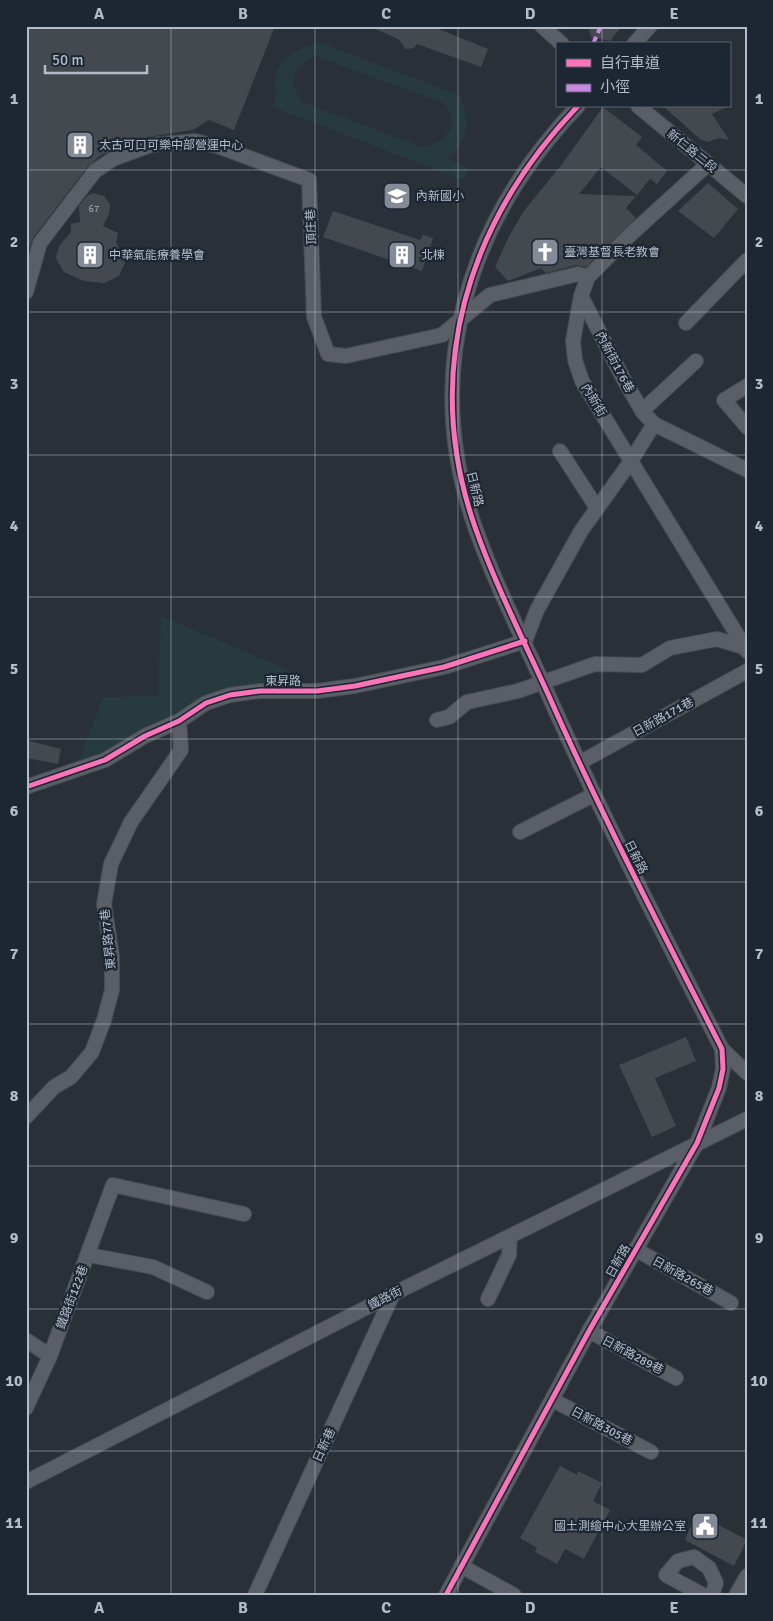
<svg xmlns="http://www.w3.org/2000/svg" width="773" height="1621" font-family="Signika,'Noto Sans TC',sans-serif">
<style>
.green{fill:#273a3e;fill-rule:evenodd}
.building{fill:#444950}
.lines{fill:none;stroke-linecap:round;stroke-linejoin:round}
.minor-casing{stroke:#484c53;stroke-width:16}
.minor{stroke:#5a5e66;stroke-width:14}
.quiet{stroke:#c787e3;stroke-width:4;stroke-dasharray:8 4;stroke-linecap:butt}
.cycleway-casing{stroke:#1d2633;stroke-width:8}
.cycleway{stroke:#fb73b8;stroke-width:5}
.grid{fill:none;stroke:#b4bcc9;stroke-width:1;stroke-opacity:0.55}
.labels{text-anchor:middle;stroke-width:4.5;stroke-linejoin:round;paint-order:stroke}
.number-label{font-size:10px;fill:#989fab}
.poi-label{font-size:12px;fill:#b4bcc9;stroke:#1d2633;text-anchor:start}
.street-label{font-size:12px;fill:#b4bcc9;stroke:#1d2633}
.neatline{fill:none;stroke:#b4bcc9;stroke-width:2}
.grid-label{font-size:16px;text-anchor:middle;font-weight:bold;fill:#b4bcc9}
</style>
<rect width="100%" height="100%" fill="#2a3038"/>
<!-- green -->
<g class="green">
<path d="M321,43l138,52c12,28 11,41 -11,64l20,9 -5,12 -190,-73c4,-9 3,-14 2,-23 0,-27 25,-37 46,-41zM315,56l129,47c17,22 4,40 -22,44l-120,-45c-16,-21 -9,-34 13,-46z"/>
<path d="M161,616l125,53 5,22 -60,5 -155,71 27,-70 55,-1z"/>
</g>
<!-- building -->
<g class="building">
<path d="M26,26h249l-41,104 -25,-10 -16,10 -45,7 -47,18 -13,11 -55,72 -7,20z"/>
<path d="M369,26h62l57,23 -7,18 -64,-23 -3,4 -8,1 -8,-10z"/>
<path d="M588,26h34l-12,15 -12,-3 -6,1z"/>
<path d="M663,106h66l-17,8 17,26 -10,-2 -12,4 -7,-3z"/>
<path d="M603,107l39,30 -6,8 31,26 -10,13 -7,-5 -13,16 -36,-28 -22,27 57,2 -10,12 10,10 -50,49 -10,-2 -30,8 -5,-5 -33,13 -13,-14 14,-31 15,-25 38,-47z"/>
<path d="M708,183l30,26 -24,29 -36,-27z"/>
<path d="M93,193l11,3 6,8 -1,10 -6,12 15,7 -2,9 9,21 -6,13 -15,7 -20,-2 -20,-9 -8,-14 3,-12 12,-14v-8l9,-2 -1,-16 9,-11z"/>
<path d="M333,211l87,29 3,-5 10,3 -11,33 -99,-34z"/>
<path d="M26,740l35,9 -3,15 -32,-6z"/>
<path d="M686,1037l10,24 -41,17 21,48 -24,11 -33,-72z"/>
<path d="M560,1466l17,9 1,-4 24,12 -9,18 17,9 -26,49 -19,-10 -8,15 -22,-12 2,-4 -17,-10z"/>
<path d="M696,1513l51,27 -13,26 -49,-26z"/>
</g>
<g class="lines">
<defs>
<g id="minor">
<path d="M542,26l20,18"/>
<path d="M634,44l16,-18"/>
<path d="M638,106l109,90"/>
<path d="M708,164l-77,70 -43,43 -7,19 -8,45 2,19 7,21 165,270"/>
<path d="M26,292l14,-49 55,-72 18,-12 38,-14 44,-4 25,6 89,33 5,137 14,37 18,2 96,-21 48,-40 88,-21 10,3"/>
<path d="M581,296l42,82 19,33 12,13 93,46"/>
<path d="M686,323l61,-63"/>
<path d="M747,386l-23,14 23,27"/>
<path d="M642,411l54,-50"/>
<path d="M560,451l37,57"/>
<path d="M525,641l12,-31 44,-79 50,-70 23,-37"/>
<path d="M437,720l12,-3 18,-15 51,-11 77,-27 47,1 28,-17 47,-9 30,9"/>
<path d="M579,763l168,-92"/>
<path d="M26,787l79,-27 40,-24 34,-15 27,-18 24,-8 30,-4h57l38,-5 89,-19 81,-26"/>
<path d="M520,832l73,-37"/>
<path d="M722,1049l25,24"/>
<path d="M26,1117l28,-30 17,-10 21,-25 12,-32 8,-30v-34l-8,-52 7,-40 20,-42 50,-72 -2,-29"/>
<path d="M635,1249l96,54"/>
<path d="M89,1255l64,12 54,25"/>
<path d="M488,1299l21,-44 1,-19"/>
<path d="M589,1331l87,47"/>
<path d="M26,1340l24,16"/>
<path d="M553,1400l98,52"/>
<path d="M26,1408l24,-52 63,-171 131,29"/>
<path d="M26,1482l367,-188 354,-175"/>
<path d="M461,1566l53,29"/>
<path d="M255,1595l138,-301"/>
<path d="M446,1595l143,-264 108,-188 22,-55 4,-19 -1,-20c-60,-118 -121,-235 -174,-355 -25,-55 -53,-110 -73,-167 -54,-155 -8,-305 103,-421"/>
<path d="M703,1595l-37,-20 12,-14 16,-4 15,11 7,15 -4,12"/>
<path d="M736,1595l11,-19"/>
</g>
</defs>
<!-- minor casing -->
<use href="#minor" class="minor-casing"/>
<!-- minor -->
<use href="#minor" class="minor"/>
<!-- quiet -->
<path class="quiet" d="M593,44l8,-18"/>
<defs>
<g id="cycleway">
<path d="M26,787l79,-27 40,-24 34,-15 27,-18 24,-8 30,-4h57l38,-5 89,-19 81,-26"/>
<path d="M446,1595l143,-264 108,-188 22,-55 4,-19 -1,-20c-60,-118 -121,-235 -174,-355 -25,-55 -53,-110 -73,-167 -54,-155 -8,-305 103,-421"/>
</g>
</defs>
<!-- cycleway casing -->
<use href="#cycleway" class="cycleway-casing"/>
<!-- cycleway -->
<use href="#cycleway" class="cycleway"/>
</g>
<!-- grid -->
<path class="grid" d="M171,26v1569M315,26v1569M458,26v1569M602,26v18M602,106v1489M26,170h721M26,312h721M26,455h721M26,597h721M26,739h721M26,882h721M26,1024h721M26,1166h721M26,1309h721M26,1451h721"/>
<!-- icons -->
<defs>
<symbol id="building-square" viewBox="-11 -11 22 22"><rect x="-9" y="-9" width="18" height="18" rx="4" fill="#848b96" stroke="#1d2633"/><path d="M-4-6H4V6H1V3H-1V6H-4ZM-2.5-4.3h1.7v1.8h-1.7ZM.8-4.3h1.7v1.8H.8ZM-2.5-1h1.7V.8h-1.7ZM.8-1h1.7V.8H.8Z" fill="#fff"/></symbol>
<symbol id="school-square" viewBox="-11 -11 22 22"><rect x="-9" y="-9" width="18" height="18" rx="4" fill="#848b96" stroke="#1d2633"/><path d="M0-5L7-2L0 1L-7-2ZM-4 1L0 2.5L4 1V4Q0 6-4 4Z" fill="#fff"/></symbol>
<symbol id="church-square" viewBox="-11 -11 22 22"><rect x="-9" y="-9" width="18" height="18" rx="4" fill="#848b96" stroke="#1d2633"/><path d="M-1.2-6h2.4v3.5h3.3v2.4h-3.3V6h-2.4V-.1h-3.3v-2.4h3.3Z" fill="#fff"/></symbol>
<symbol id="civic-square" viewBox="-11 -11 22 22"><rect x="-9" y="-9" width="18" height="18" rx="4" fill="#848b96" stroke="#1d2633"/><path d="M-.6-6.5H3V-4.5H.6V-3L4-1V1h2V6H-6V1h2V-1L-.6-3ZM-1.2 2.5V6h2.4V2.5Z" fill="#fff"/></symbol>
</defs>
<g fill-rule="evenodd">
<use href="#building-square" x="64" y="129" width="32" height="32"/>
<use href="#school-square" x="381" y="180" width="32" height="32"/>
<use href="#church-square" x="529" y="236" width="32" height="32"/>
<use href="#building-square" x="74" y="239" width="32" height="32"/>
<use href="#building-square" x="386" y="239" width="32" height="32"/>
<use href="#civic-square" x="689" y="1510" width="32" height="32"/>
</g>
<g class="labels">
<!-- number labels -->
<g class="number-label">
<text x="94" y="212">67</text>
</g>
<!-- poi labels -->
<g class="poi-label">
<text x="99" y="149">太古可口可樂中部營運中心</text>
<text x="416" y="200">內新國小</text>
<text x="564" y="256">臺灣基督長老教會</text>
<text x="109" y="259">中華氣能療養學會</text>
<text x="421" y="259">北棟</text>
<text x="686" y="1530" text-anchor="end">國土測繪中心大里辦公室</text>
</g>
<!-- street labels -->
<g class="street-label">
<text transform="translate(692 151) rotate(39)" y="4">新仁路二段</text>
<text transform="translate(311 227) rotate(-92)" y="4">頂庄巷</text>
<text transform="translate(615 362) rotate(62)" y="4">內新街176巷</text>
<text transform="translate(594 400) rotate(59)" y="4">內新街</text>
<text transform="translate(475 489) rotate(76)" y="4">日新路</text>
<text x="283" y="685">東昇路</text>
<text transform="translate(663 717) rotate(-29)" y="4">日新路171巷</text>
<text transform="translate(636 857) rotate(63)" y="4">日新路</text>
<text transform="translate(108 939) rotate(-96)" y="4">東昇路77巷</text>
<text transform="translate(618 1261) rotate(-61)" y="4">日新路</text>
<text transform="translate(683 1276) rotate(29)" y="4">日新路265巷</text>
<text transform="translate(72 1297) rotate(-69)" y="4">鐵路街122巷</text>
<text transform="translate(385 1298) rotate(-27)" y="4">鐵路街</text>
<text transform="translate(633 1355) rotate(28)" y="4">日新路289巷</text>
<text transform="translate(602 1426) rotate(28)" y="4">日新路305巷</text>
<text transform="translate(324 1445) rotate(-65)" y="4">日新巷</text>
</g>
</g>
<!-- border -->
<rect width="773" height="1621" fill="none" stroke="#1d2633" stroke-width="55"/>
<!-- legend -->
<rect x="556" y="42" width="175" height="65" fill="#1d2633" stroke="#59626f"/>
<rect x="566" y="59" width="25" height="8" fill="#fb73b8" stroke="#59626f"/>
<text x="600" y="68" font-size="15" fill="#b4bcc9">自行車道</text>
<rect x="566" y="84" width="25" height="8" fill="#c787e3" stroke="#59626f"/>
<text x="600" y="92" font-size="15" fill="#b4bcc9">小徑</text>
<!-- scale -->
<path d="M45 65v8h102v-8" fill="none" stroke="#b4bcc9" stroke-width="2.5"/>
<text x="52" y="65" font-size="15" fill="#b4bcc9" stroke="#1d2633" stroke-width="4" paint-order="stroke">50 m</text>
<rect x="28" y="28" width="718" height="1566" class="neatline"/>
<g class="grid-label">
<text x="99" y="19">A</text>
<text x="243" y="19">B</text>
<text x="386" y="19">C</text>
<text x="530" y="19">D</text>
<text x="674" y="19">E</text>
<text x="14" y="104">1</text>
<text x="759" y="104">1</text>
<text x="14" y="247">2</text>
<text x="759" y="247">2</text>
<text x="14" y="389">3</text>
<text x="759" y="389">3</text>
<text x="14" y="531">4</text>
<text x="759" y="531">4</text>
<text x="14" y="674">5</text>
<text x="759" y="674">5</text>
<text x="14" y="816">6</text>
<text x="759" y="816">6</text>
<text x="14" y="959">7</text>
<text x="759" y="959">7</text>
<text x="14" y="1101">8</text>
<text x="759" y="1101">8</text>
<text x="14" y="1243">9</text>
<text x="759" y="1243">9</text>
<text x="14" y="1386">10</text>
<text x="759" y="1386">10</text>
<text x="14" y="1528">11</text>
<text x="759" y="1528">11</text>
<text x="99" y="1613">A</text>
<text x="243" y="1613">B</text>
<text x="386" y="1613">C</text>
<text x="530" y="1613">D</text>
<text x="674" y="1613">E</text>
</g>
</svg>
